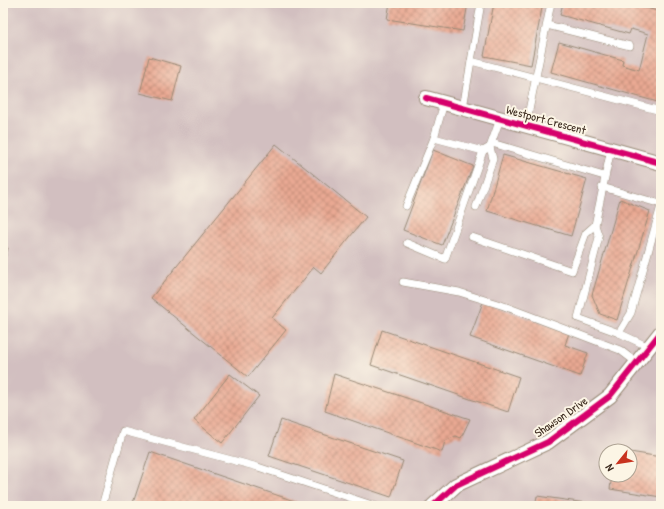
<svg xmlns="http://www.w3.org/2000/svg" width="664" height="509" font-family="'Patrick Hand',sans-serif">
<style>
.industrial{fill:#d2bfc0;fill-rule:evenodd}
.building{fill:url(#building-cross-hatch)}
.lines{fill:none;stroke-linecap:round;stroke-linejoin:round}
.lane-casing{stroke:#988976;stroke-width:8}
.street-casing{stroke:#988976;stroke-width:16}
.lane{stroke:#fff;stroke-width:7}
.street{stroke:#fff;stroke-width:14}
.cycleway-casing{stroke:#fcf5e5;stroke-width:8}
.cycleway{stroke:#d6006c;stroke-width:6}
.labels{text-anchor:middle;stroke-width:4;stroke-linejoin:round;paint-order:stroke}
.street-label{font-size:12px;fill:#3b2a1e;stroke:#fcf5e5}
</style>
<defs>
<pattern id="building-cross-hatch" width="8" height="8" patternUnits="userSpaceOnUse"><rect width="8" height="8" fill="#e9a993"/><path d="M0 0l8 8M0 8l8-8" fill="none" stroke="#be8a77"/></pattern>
</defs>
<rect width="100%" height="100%" fill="#fcf5e5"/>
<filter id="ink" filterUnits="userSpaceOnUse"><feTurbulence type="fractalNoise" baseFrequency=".025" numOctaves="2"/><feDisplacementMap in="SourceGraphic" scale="8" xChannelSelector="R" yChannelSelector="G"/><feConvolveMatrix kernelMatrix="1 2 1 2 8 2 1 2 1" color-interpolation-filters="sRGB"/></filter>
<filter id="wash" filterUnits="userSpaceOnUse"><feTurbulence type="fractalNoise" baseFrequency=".012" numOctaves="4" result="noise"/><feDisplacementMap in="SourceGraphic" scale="16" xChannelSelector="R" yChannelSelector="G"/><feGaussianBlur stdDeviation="0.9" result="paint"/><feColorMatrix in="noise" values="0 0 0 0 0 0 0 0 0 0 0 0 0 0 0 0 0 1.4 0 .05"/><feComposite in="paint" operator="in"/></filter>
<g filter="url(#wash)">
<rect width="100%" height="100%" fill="#f6e8cf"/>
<!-- industrial -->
<path class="industrial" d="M3,3h658v503h-658zM606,451h24v24h-24z"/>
<g id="blocks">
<!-- building -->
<g class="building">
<path d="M390,3h78l-5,28 -76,-12z"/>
<path d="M494,3h49l-12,62 -47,-9z"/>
<path d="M563,3h65l33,9v91l-110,-31 8,-30 64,18 -1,5 17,5 9,-36 -17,-5 -2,5 -69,-19z"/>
<path d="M149,57l32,9 -9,35 -32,-8z"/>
<path d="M276,144l90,73 -45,56 -7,-6 -42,51 14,12 -38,47 -97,-79z"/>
<path d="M433,150l40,16 -31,79 -39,-15z"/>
<path d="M503,155l84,24 -16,57 -84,-25z"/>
<path d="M620,199l30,12 -33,109 -17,-6 -8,-19z"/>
<path d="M3,246l5,2 -5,17z"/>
<path d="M483,302l86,31 -4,12 23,8 -8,23 -110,-39z"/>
<path d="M382,330l137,47 -11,35 -137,-47z"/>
<path d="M230,374l29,22 -37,47 -28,-23z"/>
<path d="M334,374l136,45 -9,19 -5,-2 -11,5 -3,11 -117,-41z"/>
<path d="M281,420l122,41 -12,36 -122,-41z"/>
<path d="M150,452l159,54h-177z"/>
<path d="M630,452l31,5v40l-51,-8 2,-14h18z"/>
<path d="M537,496l63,9v1h-65z"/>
</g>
</g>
</g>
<g filter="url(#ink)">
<use href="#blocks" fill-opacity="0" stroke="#988976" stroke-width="1"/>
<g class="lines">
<defs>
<g id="lane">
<path d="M547,25l83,21"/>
<path d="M471,61l190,50"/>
<path d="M463,108l18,-105"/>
<path d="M526,125l25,-122"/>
<path d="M434,138l49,13"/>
<path d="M492,143l112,33"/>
<path d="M611,149l-16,76 4,12 -21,81 41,15 30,14"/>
<path d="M602,187l59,17"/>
<path d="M406,206l28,-68 10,-35"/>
<path d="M476,207l17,-48 -3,-12 10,-28"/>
<path d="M472,237l100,34 14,-38 9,-8"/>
<path d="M407,243l38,16 38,-108 7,-4"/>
<path d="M403,282l56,10 45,14 116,44 17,13"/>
<path d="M619,333l12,-20 30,-107"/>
<path d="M102,506l21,-75 135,36 117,39"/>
</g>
<g id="street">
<path d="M426,98l235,65"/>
<path d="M433,506l23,-21 92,-43 62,-46 51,-64"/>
</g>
</defs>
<!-- lane casing -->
<use href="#lane" class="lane-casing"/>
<!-- street casing -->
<use href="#street" class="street-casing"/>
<!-- lane -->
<use href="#lane" class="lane"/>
<!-- street -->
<use href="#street" class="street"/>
<defs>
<g id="cycleway">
<path d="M426,98l235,65"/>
<path d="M433,506l23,-21 92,-43 62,-46 51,-64"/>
</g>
</defs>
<!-- cycleway casing -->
<use href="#cycleway" class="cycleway-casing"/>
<!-- cycleway -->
<use href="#cycleway" class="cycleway"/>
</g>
</g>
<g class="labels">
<!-- street labels -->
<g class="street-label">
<text transform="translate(546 120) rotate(15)" y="4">Westport Crescent</text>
<text transform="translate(561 417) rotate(-35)" y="4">Shawson Drive</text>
</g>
</g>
<!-- margin -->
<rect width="664" height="509" fill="none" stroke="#fcf5e5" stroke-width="16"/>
<!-- north arrow -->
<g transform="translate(618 463) rotate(240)"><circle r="19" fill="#fcf5e5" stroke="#afa495"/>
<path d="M0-3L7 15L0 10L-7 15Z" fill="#c8321e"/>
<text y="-6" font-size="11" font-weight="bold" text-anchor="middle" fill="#3b2a1e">N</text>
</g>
</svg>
